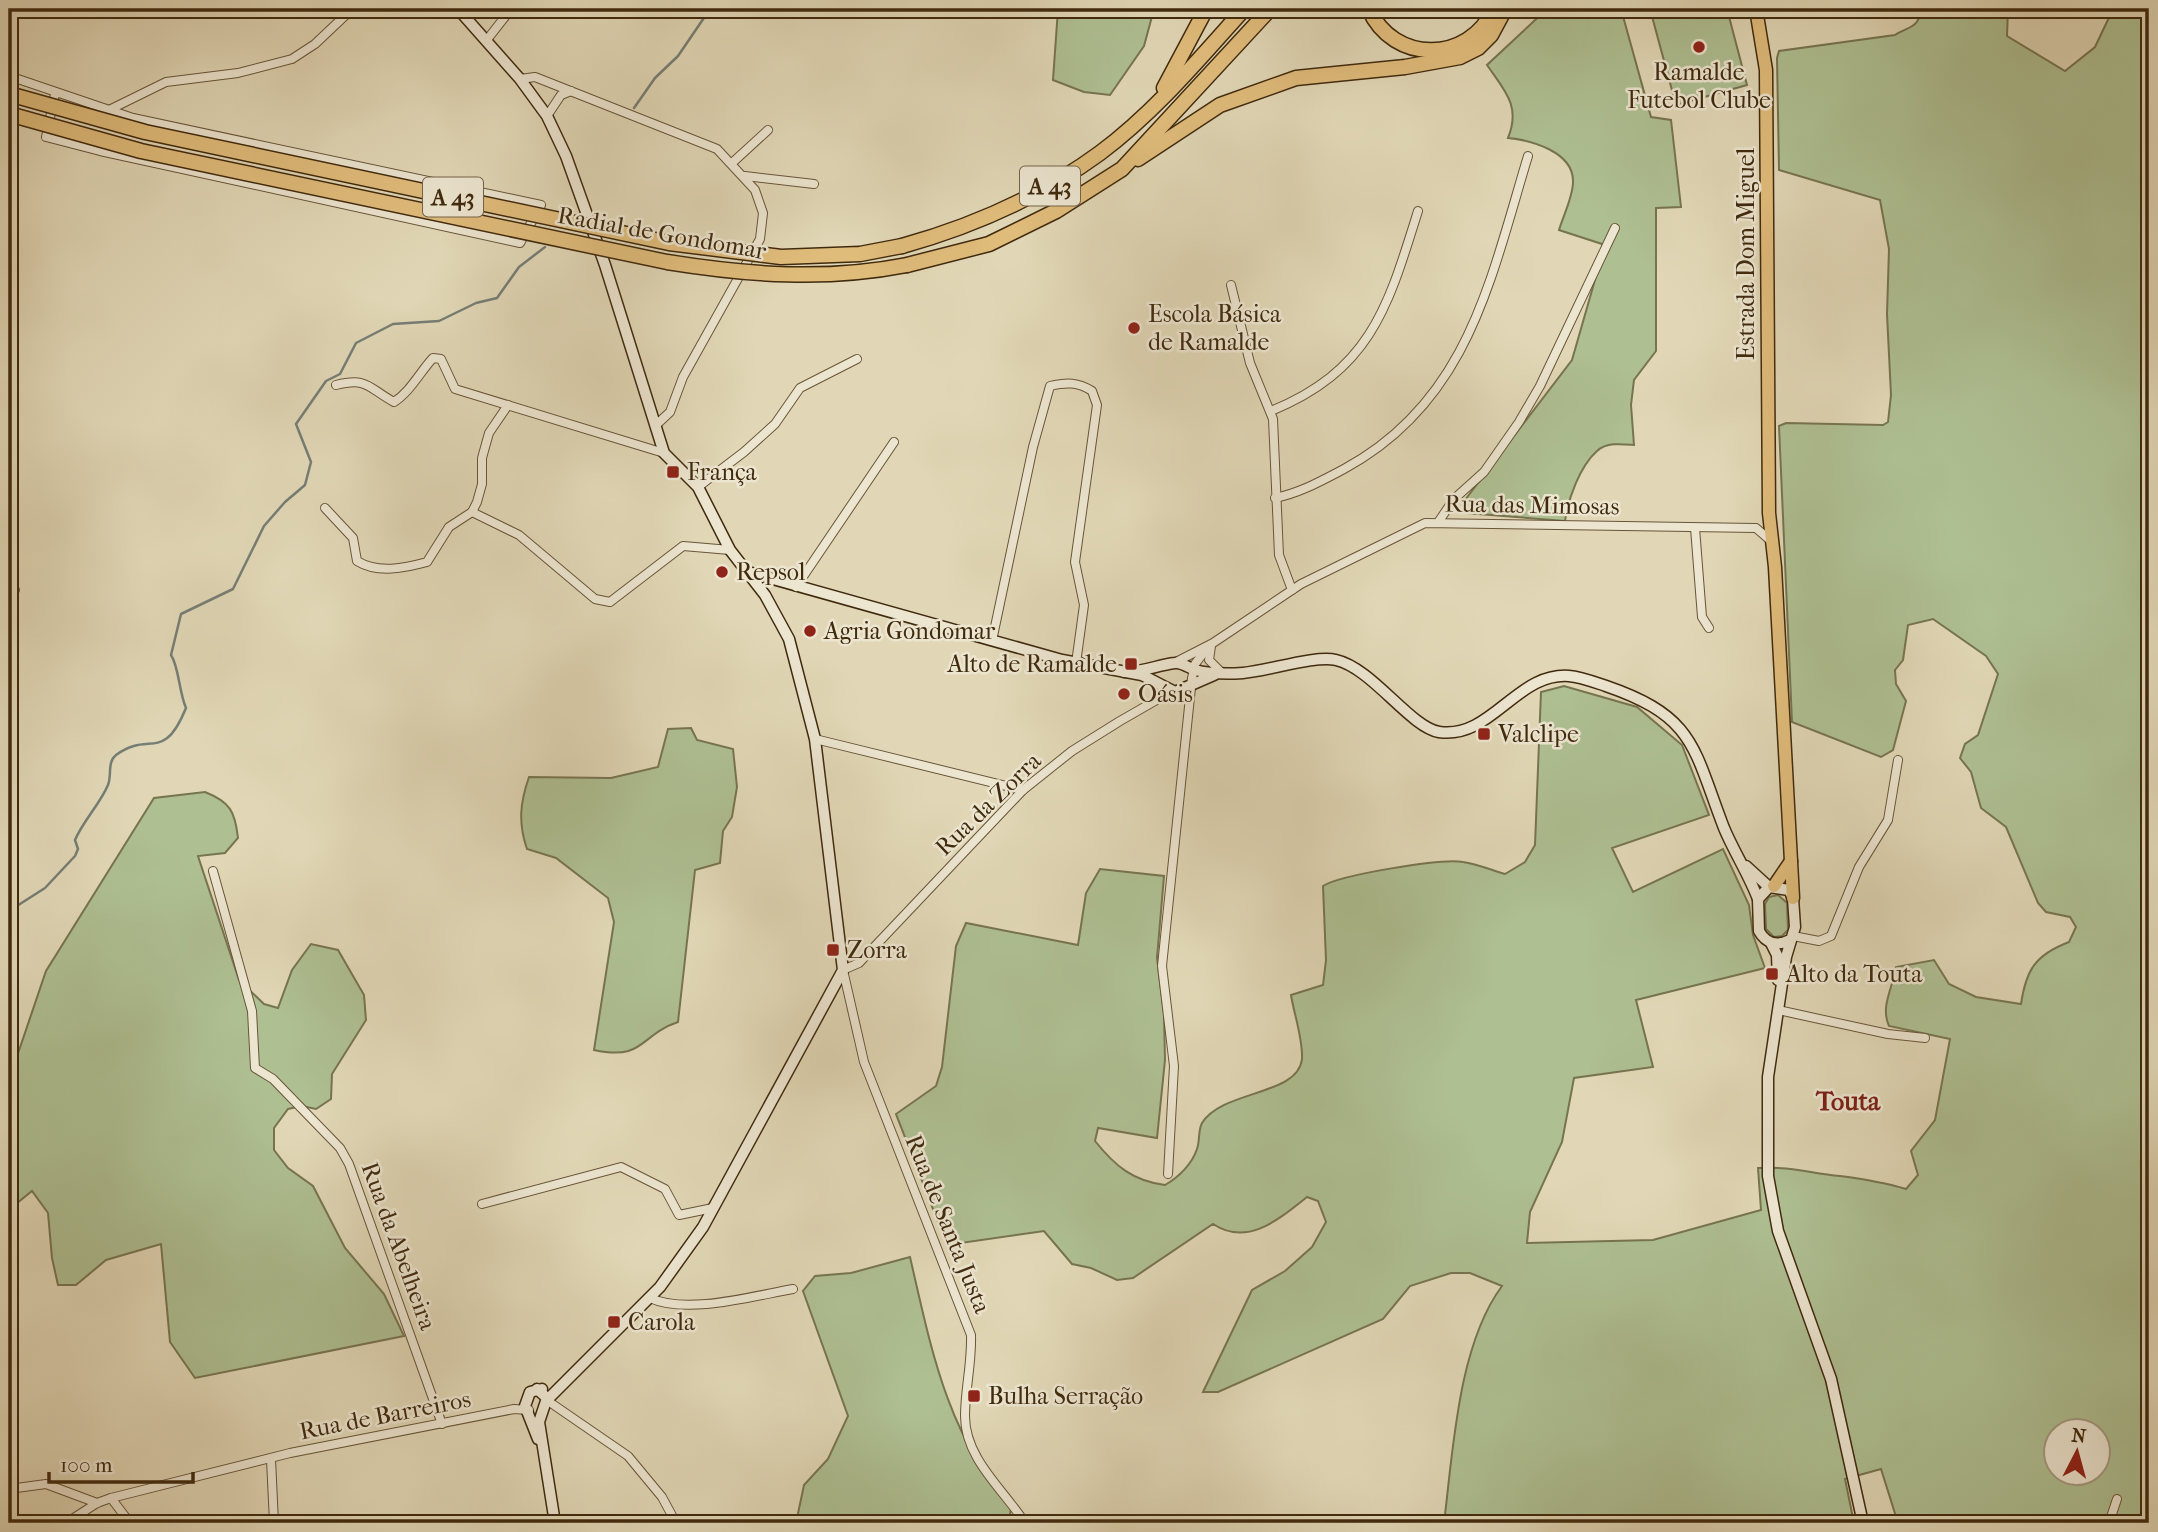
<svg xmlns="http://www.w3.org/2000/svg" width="2158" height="1532" font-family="'IM FELL French Canon',serif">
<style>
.green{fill:#aebf92;stroke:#777450;stroke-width:2;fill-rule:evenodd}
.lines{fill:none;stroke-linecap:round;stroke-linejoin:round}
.stream{stroke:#767e75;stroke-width:2.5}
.street-casing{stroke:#685538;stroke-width:10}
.secondary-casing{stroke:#402a0e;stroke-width:13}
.primary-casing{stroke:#402a0e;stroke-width:15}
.highway-casing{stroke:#402a0e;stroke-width:17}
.street{stroke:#ece5d0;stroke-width:8}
.secondary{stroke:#ece5d0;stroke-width:10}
.primary{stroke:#e0bc7b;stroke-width:12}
.highway{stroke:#e0bc7b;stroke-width:14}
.highway-bridge-casing{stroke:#402a0e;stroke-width:17;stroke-linecap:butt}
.highway-bridge{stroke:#e0bc7b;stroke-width:14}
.poi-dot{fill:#8f2418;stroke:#ece5d0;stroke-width:2.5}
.labels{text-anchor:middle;stroke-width:5;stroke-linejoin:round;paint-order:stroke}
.shield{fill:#ece5d0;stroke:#746248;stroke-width:2}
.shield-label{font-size:23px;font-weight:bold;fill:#402a0e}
.poi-label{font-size:24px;fill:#402a0e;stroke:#ece5d0;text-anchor:start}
.street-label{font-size:24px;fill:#402a0e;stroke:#ece5d0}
.neighbourhood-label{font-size:26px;font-weight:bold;fill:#7a1f14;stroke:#ece5d0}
</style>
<rect width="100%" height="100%" fill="#e1d7b6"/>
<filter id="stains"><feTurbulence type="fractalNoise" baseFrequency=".00286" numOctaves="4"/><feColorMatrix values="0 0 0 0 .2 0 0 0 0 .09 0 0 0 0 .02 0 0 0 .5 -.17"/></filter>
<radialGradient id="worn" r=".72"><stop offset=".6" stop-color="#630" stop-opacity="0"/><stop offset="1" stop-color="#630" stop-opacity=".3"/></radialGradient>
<!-- green -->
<g class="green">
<path d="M1058,9h96l-10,37 -34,49 -26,-3 -31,-12z"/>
<path d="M1547,9h74l30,108 20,3 10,87 -25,1v143l-22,29 -3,25 3,40c-12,-1 -27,-3 -37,6 -17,15 -29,48 -32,70l-99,-8 -1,-13 107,-140 33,-115 -46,-15c4,-14 14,-33 14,-48 1,-30 -42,-42 -65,-44 13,-32 -3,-47 -21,-73z"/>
<path d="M1650,9h77l20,76 -71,20z"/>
<path d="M1919,9h89l-1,27 58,35 30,-24 18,-38h31l5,6v1508h-251l-17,-54 -36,10 9,44h-410c9,-72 14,-178 58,-237l-32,-13h-19l-41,13 -27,33 -165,73h-15l49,-102 33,-19 27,-24 14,-25 -8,-21 -11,-4c-28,22 -59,50 -94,27l-80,54 -16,2 -26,-12 -19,-4 -28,-33 -97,14 -51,-131 40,-28 6,-19 14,-121 10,-23 112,22 8,-52 14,-24 64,7 -7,82 7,56 1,46 -8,78 -59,-10 -3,13c20,25 38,40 70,44 14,-8 27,-21 32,-36 3,-8 1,-19 5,-26 20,-33 96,-27 100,-64 1,-20 -8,-45 -11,-64l32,-10 3,-25 -3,-74c17,-11 119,-28 140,-24 14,2 28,8 42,12l20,-12 10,-17 6,-153 23,-6 73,21 45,38 27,70 -97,33 21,44 90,-43 26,56 4,30 12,33 -129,32 17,67 -79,11 -12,64 -32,70 -3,31 126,-3 108,-30 -3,-42c32,-2 51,5 82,8 23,3 43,6 66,13l12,-14 -7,-24 24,-31 15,-81 -61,-13c-9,-20 4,-38 7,-59l38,-7 15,24 27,13 45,7c5,-34 14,-49 48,-62l7,-15 -6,-10 -24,-5 -8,-9 -32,-76 -25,-19 -10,-36 -11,-14 5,-14 13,-9 20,-61 -12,-18 -53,-37 -25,6 -5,35 -8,10 1,14 10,17 -13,49 -12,7 -89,-35 -13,-296 7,-3 97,2 5,-3 3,-27 -4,-81 2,-65 -9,-49 -101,-30 -2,-112 2,-7 116,-16c12,-8 27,-8 24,-26zM2056,1430h42v42h-42z"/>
<path d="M691,728l6,12 36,9 4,38 -5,30 -9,14 -3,32 -25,7 -17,152c-39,13 -33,39 -84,28l20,-128 -6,-24 -52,-40 -29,-9c-9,-26 -7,-46 2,-72l82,1 47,-11 10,-38z"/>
<path d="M205,792c25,10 30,19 33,46l-13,15 -27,3 41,124 25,24 14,4 14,-38 19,-26 27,6 26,45 2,25 -34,54 -1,25 -15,10 -14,-3 -14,3 -14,19v22l14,18 25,18 32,62 39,46 20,42 -209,42 -25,-36 -9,-98 -55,16 -30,25h-18l-6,-27 -4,-45 -16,-22 -16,13 -7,-13v-118l3,-2 34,-100 108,-173z"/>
<path d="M1778,895l9,8 1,27 -6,6 -8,1 -8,-8 -1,-25 4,-7z"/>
<path d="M910,1257c21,91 37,178 101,250l-2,16h-213l8,-38 24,-26 20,-43 -45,-125 12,-15 36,-3z"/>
</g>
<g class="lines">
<!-- stream -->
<g class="stream">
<path d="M634,108l21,-30 23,-22 32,-47"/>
<path d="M9,911l36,-23 30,-32 3,-7 -3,-9c8,-19 25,-36 33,-55 4,-10 -1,-23 8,-30 34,-25 47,9 70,-47 -7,-16 -7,-41 -15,-53l10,-41 52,-25 31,-63 21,-24 20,-17 6,-23 -15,-38 30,-43 14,-7 16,-31 37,-19 46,-3 37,-18 21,-5 22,-31 26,-20"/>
</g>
<defs>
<g id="street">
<path d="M486,41l25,-32"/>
<path d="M9,76l124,42 408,87 -21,38 -420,-92 -54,-14 9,-43"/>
<path d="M520,79l15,-2 182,72 38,41 8,23 -3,26 -77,138 -13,35 -15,14"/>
<path d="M111,109l55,-27 72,-9 54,-14 23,-15 37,-35"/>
<path d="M547,116l14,-21 10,-4"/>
<path d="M732,163l36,-33"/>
<path d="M745,176l69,8"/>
<path d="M1231,285l19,78 23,56 6,136 13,35"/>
<path d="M336,385c32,-8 32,3 58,17 16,-10 26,-30 39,-44l8,1 14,30 209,64"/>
<path d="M1271,411c100,-41 117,-104 147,-200"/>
<path d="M698,487l46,-35 31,-28 25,-36 57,-29"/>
<path d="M1275,498c25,-5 46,-17 69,-29 124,-67 146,-188 184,-313"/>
<path d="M325,508l28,30 4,23c21,13 48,7 70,1l22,-35 23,-15 5,-10 5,-18v-26l7,-25 19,-28"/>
<path d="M472,512l47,23 76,64 15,3 73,-56 47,4"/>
<path d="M1439,521l15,-22 30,-27 35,-50 21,-36 75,-158"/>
<path d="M1695,528l7,89 7,11"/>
<path d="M9,584l6,6"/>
<path d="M796,587l98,-145"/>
<path d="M992,641l41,-194 17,-61c17,-4 28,-4 42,5l5,14 -22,157 9,43 -8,58"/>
<path d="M1211,646l-2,14 12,12"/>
<path d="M1174,663l39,-20 88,-59 124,-61 331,5 15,13"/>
<path d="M815,739l208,51"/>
<path d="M213,871l39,140 3,57 18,11 67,69 9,16 93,260"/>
<path d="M1793,936l26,5 12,-5 28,-69 29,-47 10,-60"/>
<path d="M1778,1010l110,24 37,4"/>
<path d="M1168,1174l6,-108 -12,-100 30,-288 3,-14 10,-13"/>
<path d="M482,1204l139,-37 44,22 14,26 34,-7"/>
<path d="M650,1298c37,17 103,-2 143,-9"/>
<path d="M548,1401l80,55 34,41 14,26"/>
<path d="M271,1459l3,64"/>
<path d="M9,1489l37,-5 51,19"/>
<path d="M111,1498l19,25"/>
<path d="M66,1523l31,-20 14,-5 179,-45 224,-44 15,1"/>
<path d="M1025,1523c-21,-33 -60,-64 -60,-107 0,-27 7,-53 6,-81l-107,-273 -21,-92 16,-7 164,-173 49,-39 48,-30 40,-23 17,-5"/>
<path d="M2109,1523l8,-24"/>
</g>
<g id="secondary">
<path d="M458,9l62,70 27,37 19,40 39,109 59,188 34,34 32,63 35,45 24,44 26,100 28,231 -140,257 -43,60 -112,112"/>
<path d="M748,572l314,88 80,15 33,17 39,-17"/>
<path d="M1124,672c21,0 33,-7 51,-9 7,-1 14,5 20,7 15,4 32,4 48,3 25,-2 72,-18 93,-13 36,8 74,67 103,72 40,6 65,-33 97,-49 27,-13 43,-6 70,3 90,31 87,62 118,142 10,24 25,47 34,71"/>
<path d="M1746,866l23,21"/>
<path d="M1790,940c-12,6 -24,4 -31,-9l-1,-32 11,-12 20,3 4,8 2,29 -9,30 -18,120v99l10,55 53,148 32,144"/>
<path d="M1771,943l6,12 1,25"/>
<path d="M537,1389l10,9 -8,24 16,101"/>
<path d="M538,1439l-13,-33 5,-14 12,-3"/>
</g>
<g id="primary">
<path d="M1756,9l10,61 3,443 6,54 18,331"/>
<path d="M1774,886l17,-25"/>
</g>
<g id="highway">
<path d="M1369,9c24,55 100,55 125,0"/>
<path d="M1164,88l42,-79"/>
<path d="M1138,159l82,-54 76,-27 109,-11 55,-10 18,-9 13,-13 14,-26"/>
<path d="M902,246c72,-20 138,-49 198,-93 54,-40 100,-95 144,-144"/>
<path d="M907,265l82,-21 67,-33 66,-42 148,-160"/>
</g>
</defs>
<!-- street casing -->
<use href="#street" class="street-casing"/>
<!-- secondary casing -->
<use href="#secondary" class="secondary-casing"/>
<!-- primary casing -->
<use href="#primary" class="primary-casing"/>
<!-- highway casing -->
<use href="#highway" class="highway-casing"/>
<!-- street -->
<use href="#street" class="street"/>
<!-- secondary -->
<use href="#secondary" class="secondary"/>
<!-- primary -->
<use href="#primary" class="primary"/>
<!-- highway -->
<use href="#highway" class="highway"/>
<defs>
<g id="highway-bridge">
<path d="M9,94l136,38 524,111 112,14 79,-3 42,-8"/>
<path d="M9,114l132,37 526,111c82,13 158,19 240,3"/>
</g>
</defs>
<!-- highway-bridge casing -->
<use href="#highway-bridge" class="highway-bridge-casing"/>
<!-- highway-bridge -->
<use href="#highway-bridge" class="highway-bridge"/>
</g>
<!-- markers -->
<g class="poi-dot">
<circle cx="1699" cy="47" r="7"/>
<circle cx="1134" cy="328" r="7"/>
<rect x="666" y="465" width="14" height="14" rx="3.5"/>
<circle cx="722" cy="572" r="7"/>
<circle cx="810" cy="631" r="7"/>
<rect x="1124" y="657" width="14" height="14" rx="3.5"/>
<circle cx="1124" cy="694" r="7"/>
<rect x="1477" y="727" width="14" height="14" rx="3.5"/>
<rect x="826" y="943" width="14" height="14" rx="3.5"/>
<rect x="1765" y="967" width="14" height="14" rx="3.5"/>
<rect x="607" y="1315" width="14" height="14" rx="3.5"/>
<rect x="967" y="1389" width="14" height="14" rx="3.5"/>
</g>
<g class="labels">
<!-- shield labels -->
<g class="shield">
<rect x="1020" y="166.5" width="60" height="39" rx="5"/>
<rect x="423" y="177.5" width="60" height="39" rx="5"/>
</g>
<g class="shield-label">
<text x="1050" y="194">A 43</text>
<text x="453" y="205">A 43</text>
</g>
<!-- poi labels -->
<g class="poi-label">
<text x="1699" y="80" text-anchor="middle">Ramalde<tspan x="1699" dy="28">Futebol Clube</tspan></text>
<text x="1148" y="322">Escola Básica<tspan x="1148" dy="28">de Ramalde</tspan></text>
<text x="687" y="480">França</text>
<text x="736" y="580">Repsol</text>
<text x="824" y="639">Agria Gondomar</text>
<text x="1117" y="672" text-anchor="end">Alto de Ramalde</text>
<text x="1138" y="702">Oásis</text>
<text x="1498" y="742">Valclipe</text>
<text x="847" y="958">Zorra</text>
<text x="1786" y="982">Alto da Touta</text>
<text x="628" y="1330">Carola</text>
<text x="988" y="1404">Bulha Serração</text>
</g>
<!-- street labels -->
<g class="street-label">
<text transform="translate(662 233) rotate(10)" y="8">Radial de Gondomar</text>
<text transform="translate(1746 254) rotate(-90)" y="8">Estrada Dom Miguel</text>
<text transform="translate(1532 505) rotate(1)" y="8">Rua das Mimosas</text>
<text transform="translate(988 804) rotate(-44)" y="8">Rua da Zorra</text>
<text transform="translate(948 1224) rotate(68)" y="8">Rua de Santa Justa</text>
<text transform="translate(399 1246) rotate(70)" y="8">Rua da Abelheira</text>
<text transform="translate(385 1415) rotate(-11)" y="8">Rua de Barreiros</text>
</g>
<!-- neighbourhood labels -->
<g class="neighbourhood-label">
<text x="1848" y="1110">Touta</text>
</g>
</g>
<!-- margin -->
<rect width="2158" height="1532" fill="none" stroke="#e1d7b6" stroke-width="35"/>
<rect x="10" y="10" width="2137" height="1511" fill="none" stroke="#402a0e" stroke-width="3.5"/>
<rect x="18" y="18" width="2123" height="1497" fill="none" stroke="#402a0e" stroke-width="2"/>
<!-- north arrow -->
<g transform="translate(2077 1452) rotate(6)"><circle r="33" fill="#ece5d0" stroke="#a79a82" stroke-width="2"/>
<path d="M0-5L12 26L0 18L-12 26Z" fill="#8f2418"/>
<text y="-10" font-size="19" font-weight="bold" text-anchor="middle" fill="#402a0e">N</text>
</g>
<!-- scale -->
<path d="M49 1472v10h144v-10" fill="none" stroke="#402a0e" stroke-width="3.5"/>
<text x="60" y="1472" font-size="21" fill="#402a0e" stroke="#ece5d0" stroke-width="5" paint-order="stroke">100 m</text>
<rect width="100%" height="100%" filter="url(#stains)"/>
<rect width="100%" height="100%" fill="url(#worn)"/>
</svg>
